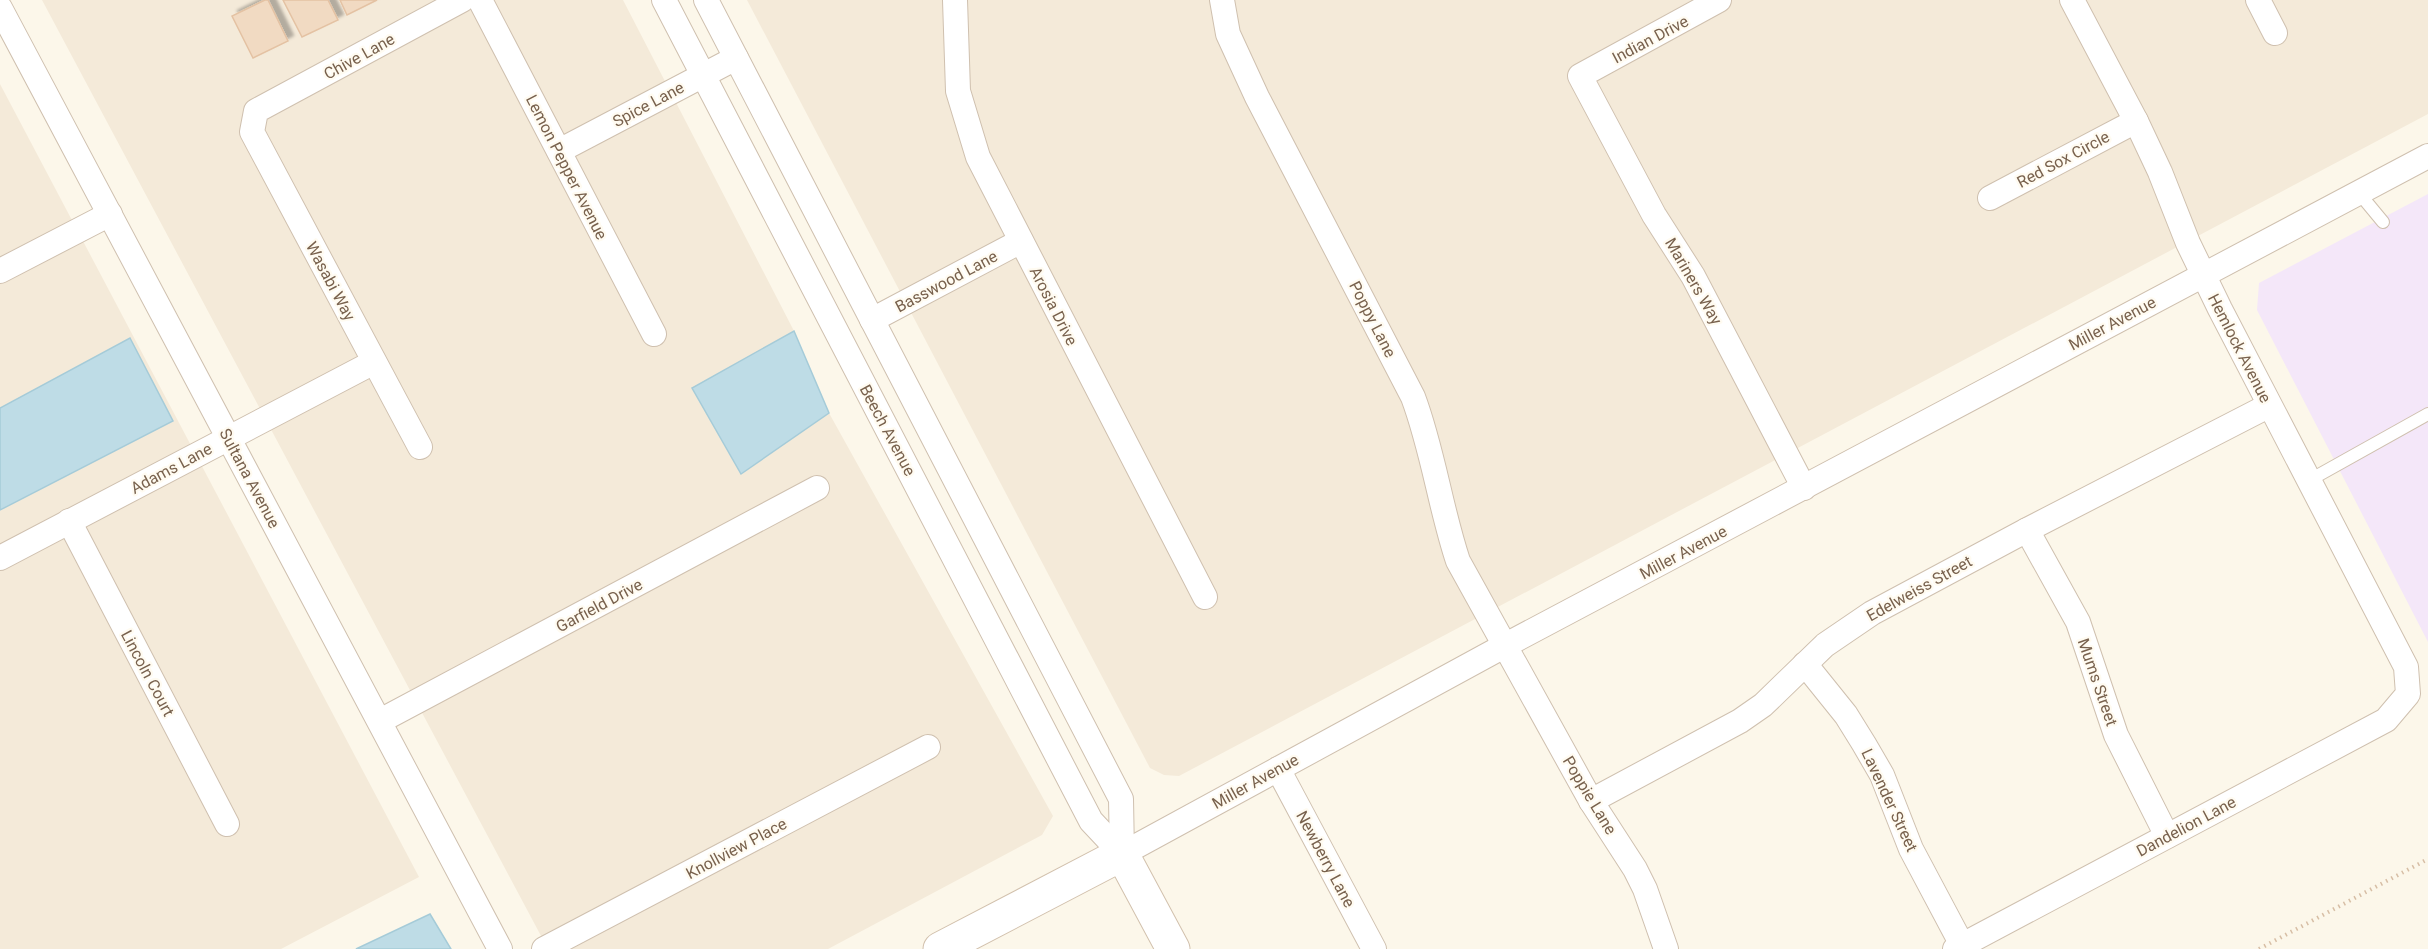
<svg xmlns="http://www.w3.org/2000/svg" width="2428" height="949" font-family="Roboto,sans-serif">
<style>
.residential{fill:#f4ead9}
.education{fill:#f4e7f9}
.water{fill:#bedce6;stroke:#a5cbd8;stroke-width:1.5}
.building{fill:#f1dac2;stroke:#e4c2a3;stroke-width:1.5;filter:url(#shadow)}
.lines{fill:none;stroke-linecap:round;stroke-linejoin:round}
.lane-casing{stroke:#cfc0af;stroke-width:14}
.street-casing{stroke:#cfc0af;stroke-width:26}
.secondary-casing{stroke:#d2c1ad;stroke-width:35}
.path{stroke:#d7bea5;stroke-width:4;stroke-dasharray:1.5 4.5;stroke-linecap:butt}
.lane{stroke:#fff;stroke-width:12}
.street{stroke:#fff;stroke-width:24}
.secondary{stroke:#fff;stroke-width:33}
.labels{text-anchor:middle;stroke-width:4.5;stroke-linejoin:round;paint-order:stroke}
.street-label{font-size:16px;fill:#78614d;stroke:#fffbf1}
</style>
<defs>
<filter id="shadow"><feDropShadow dx="5.5" dy="-5.5" stdDeviation="1.5" flood-color="#0004"/></filter>
</defs>
<rect width="100%" height="100%" fill="#fcf7ea"/>
<!-- residential -->
<g class="residential">
<path d="M42,0h581l171,331 -101,58 48,85 88,-61 224,403 -11,19 -214,114h-280z"/>
<path d="M747,0h1681v114l-1249,662 -15,-1 -14,-7z"/>
<path d="M0,84l419,793 -138,72h-281z"/>
</g>
<!-- education -->
<path class="education" d="M2428,194v448l-171,-332 2,-27z"/>
<!-- water -->
<g class="water">
<path d="M794,331l35,82 -88,61 -49,-86z"/>
<path d="M130,338l43,83 -173,89v-102z"/>
<path d="M430,914l21,35h-95z"/>
</g>
<!-- building -->
<g class="building">
<path d="M265,0h3l20,41 -35,17 -21,-42z"/>
<path d="M283,0h45l10,20 -36,17z"/>
<path d="M340,0h37l-30,15z"/>
</g>
<g class="lines">
<defs>
<g id="lane">
<path d="M2359,193l24,29"/>
<path d="M2308,481l120,-67"/>
</g>
<g id="street">
<path d="M480,0l174,334"/>
<path d="M664,0l427,821 31,33"/>
<path d="M706,0l415,799 1,55"/>
<path d="M955,0l3,91 20,66 227,440"/>
<path d="M1222,0l6,34 29,63 156,300c20,53 27,110 45,164l133,240 44,68 10,20 21,60"/>
<path d="M1719,0l-139,76 74,139 39,61 111,212"/>
<path d="M2258,0l17,33"/>
<path d="M0,8l500,941"/>
<path d="M559,151l177,-93"/>
<path d="M1990,198l146,-77"/>
<path d="M0,271l110,-57"/>
<path d="M872,320l149,-79"/>
<path d="M420,447l-168,-315 4,-21 206,-111"/>
<path d="M69,521l158,303"/>
<path d="M2027,530l51,92 38,113 51,101"/>
<path d="M0,558l374,-196"/>
<path d="M1805,664l41,51 18,29 18,31 29,74 51,96"/>
<path d="M380,721l437,-233"/>
<path d="M1278,769l96,180"/>
<path d="M1591,801l149,-80 23,-16 62,-60 47,-32 155,-83 241,-124"/>
<path d="M1122,854l382,-208 924,-490"/>
<path d="M544,949l384,-202"/>
<path d="M1955,949l431,-229 22,-26 -2,-27 -186,-358 -32,-66 -28,-71 -24,-51 -64,-121"/>
</g>
<path id="secondary" d="M940,949l182,-95 51,95"/>
</defs>
<!-- lane casing -->
<use href="#lane" class="lane-casing"/>
<!-- street casing -->
<use href="#street" class="street-casing"/>
<!-- secondary casing -->
<use href="#secondary" class="secondary-casing"/>
<!-- path -->
<path class="path" d="M2259,949l169,-90"/>
<!-- lane -->
<use href="#lane" class="lane"/>
<!-- street -->
<use href="#street" class="street"/>
<!-- secondary -->
<use href="#secondary" class="secondary"/>
</g>
<g class="labels">
<!-- street labels -->
<g class="street-label">
<text transform="translate(1650 39) rotate(-28)" y="6">Indian Drive</text>
<text transform="translate(359 56) rotate(-29)" y="6">Chive Lane</text>
<text transform="translate(648 104) rotate(-28)" y="6">Spice Lane</text>
<text transform="translate(2063 159) rotate(-28)" y="6">Red Sox Circle</text>
<text transform="translate(567 167) rotate(63)" y="6">Lemon Pepper Avenue</text>
<text transform="translate(331 281) rotate(62)" y="6">Wasabi Way</text>
<text transform="translate(946 281) rotate(-28)" y="6">Basswood Lane</text>
<text transform="translate(1694 281) rotate(60)" y="6">Mariners Way</text>
<text transform="translate(1054 306) rotate(63)" y="6">Arosia Drive</text>
<text transform="translate(1373 319) rotate(63)" y="6">Poppy Lane</text>
<text transform="translate(2112 323) rotate(-28)" y="6">Miller Avenue</text>
<text transform="translate(2240 348) rotate(63)" y="6">Hemlock Avenue</text>
<text transform="translate(888 430) rotate(62)" y="6">Beech Avenue</text>
<text transform="translate(171 468) rotate(-28)" y="6">Adams Lane</text>
<text transform="translate(250 478) rotate(62)" y="6">Sultana Avenue</text>
<text transform="translate(1683 552) rotate(-28)" y="6">Miller Avenue</text>
<text transform="translate(1919 588) rotate(-29)" y="6">Edelweiss Street</text>
<text transform="translate(599 605) rotate(-28)" y="6">Garfield Drive</text>
<text transform="translate(148 673) rotate(62)" y="6">Lincoln Court</text>
<text transform="translate(2098 682) rotate(71)" y="6">Mums Street</text>
<text transform="translate(1255 781) rotate(-29)" y="6">Miller Avenue</text>
<text transform="translate(1590 795) rotate(59)" y="6">Poppie Lane</text>
<text transform="translate(1890 800) rotate(65)" y="6">Lavender Street</text>
<text transform="translate(2186 826) rotate(-28)" y="6">Dandelion Lane</text>
<text transform="translate(736 848) rotate(-28)" y="6">Knollview Place</text>
<text transform="translate(1326 859) rotate(62)" y="6">Newberry Lane</text>
</g>
</g>
</svg>
